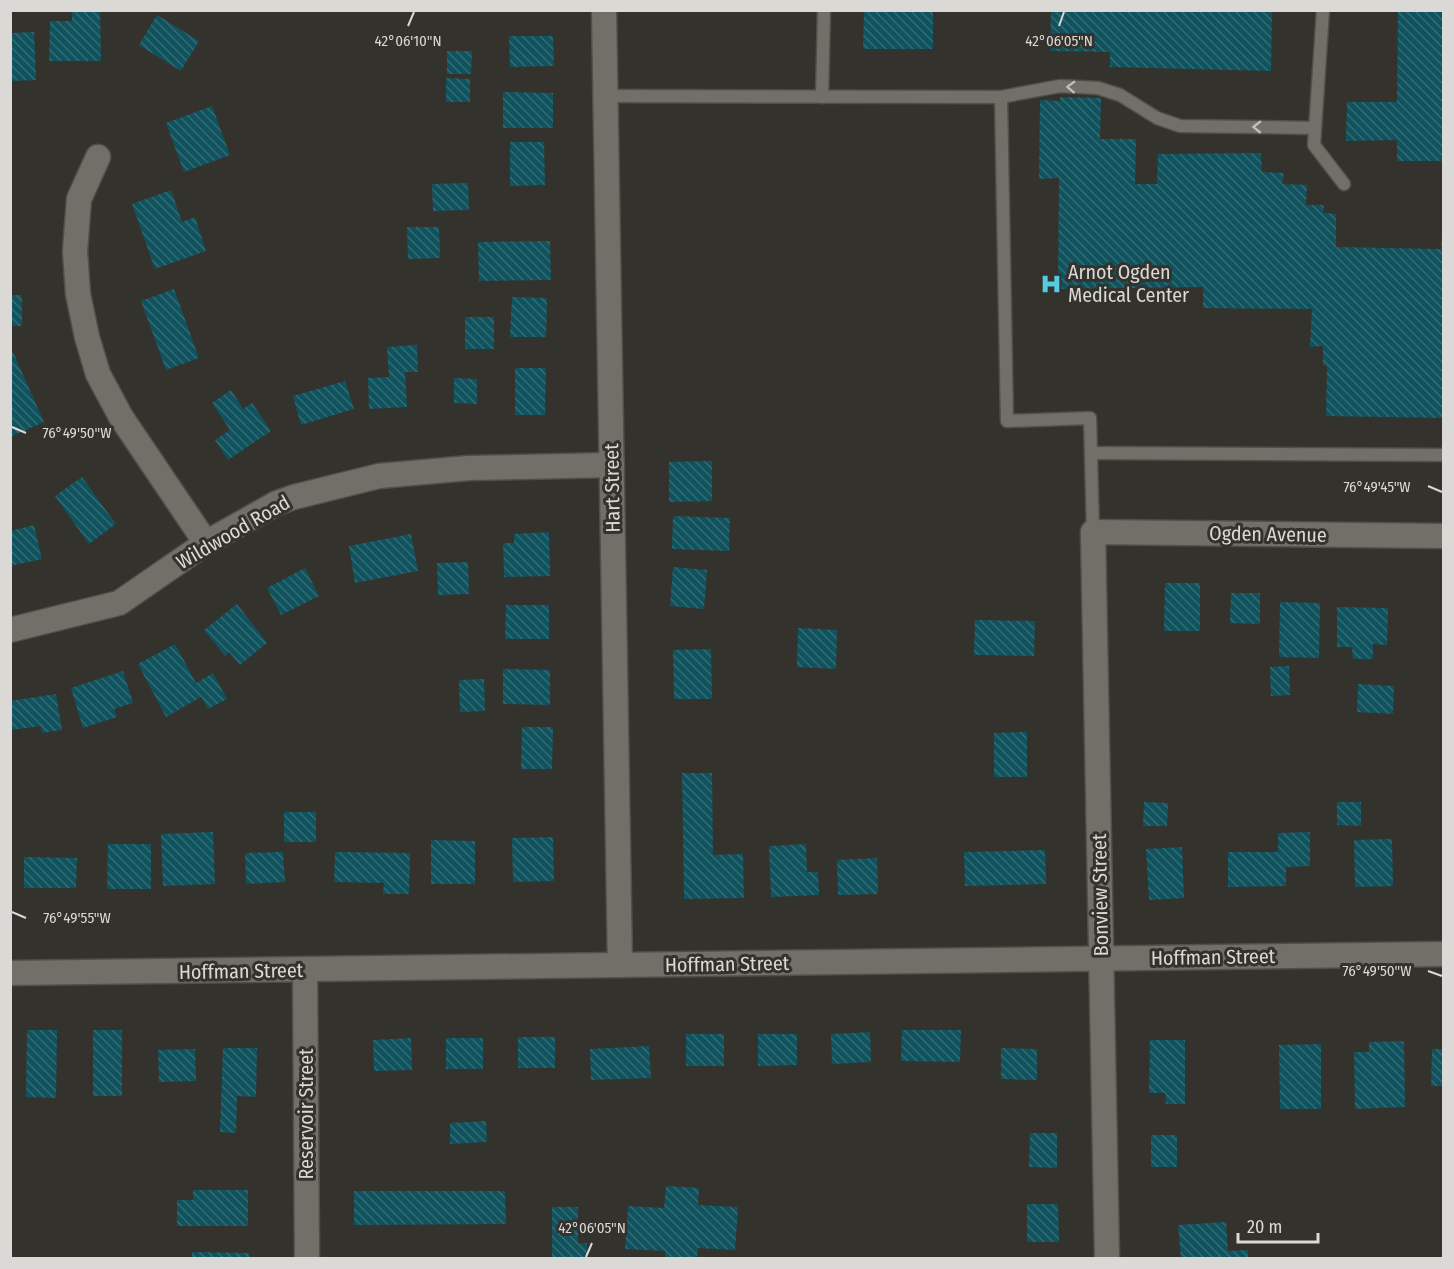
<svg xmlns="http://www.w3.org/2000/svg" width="1454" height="1269" font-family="'Fira Sans Condensed',sans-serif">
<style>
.building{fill:url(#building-back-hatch)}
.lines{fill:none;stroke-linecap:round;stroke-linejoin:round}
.lane-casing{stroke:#514f4a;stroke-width:15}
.street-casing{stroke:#514f4a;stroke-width:27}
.lane{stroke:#726f69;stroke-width:12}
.street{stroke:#726f69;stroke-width:24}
.oneway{stroke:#c1bebb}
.ticks{fill:none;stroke:#dbd9d6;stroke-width:2}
.labels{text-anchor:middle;stroke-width:6;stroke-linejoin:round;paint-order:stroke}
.poi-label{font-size:20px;fill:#dbd9d6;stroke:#34322c;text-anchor:start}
.street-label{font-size:20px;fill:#dbd9d6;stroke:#34322c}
.ticks-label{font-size:15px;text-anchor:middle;fill:#dbd9d6;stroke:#34322c;stroke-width:6;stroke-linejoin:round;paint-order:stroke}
</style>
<defs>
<pattern id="building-back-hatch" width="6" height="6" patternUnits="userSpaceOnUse" patternTransform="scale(1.5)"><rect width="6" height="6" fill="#10535e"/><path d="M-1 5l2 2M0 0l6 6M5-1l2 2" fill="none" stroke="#326b74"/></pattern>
</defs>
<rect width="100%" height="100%" fill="#34322c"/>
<!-- building -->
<g class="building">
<path d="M72,10h28l1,51h-52l1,-40h22z"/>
<path d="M864,10h69v39h-70z"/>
<path d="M1051,10h221l-1,61 -161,-4v-15l-60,-1z"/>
<path d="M1398,10h46v151h-47v-21l-51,1 1,-39h50z"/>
<path d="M157,15l42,26 -18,30 -42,-26z"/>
<path d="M34,32l2,48 -26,1v-48z"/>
<path d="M509,36h44l1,30 -44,1z"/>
<path d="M447,51h25l-1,23h-24z"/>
<path d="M446,78l24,1v23h-24z"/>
<path d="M503,92l50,1v35h-50z"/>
<path d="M1060,97l41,1 -1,41h36l-1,45h22l1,-30 103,-1 1,19 22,1 -2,11 25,1 -1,20h18l-1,8 13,1v33l105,2 1,-15h2v184l-118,-2 1,-50 -4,-1v-19l-13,1 2,-38 -109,-1v-21l-145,2 1,-111 -20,1 1,-79 20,1z"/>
<path d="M212,106l18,49 -46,17 -18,-49z"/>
<path d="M510,142h34l1,43 -35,1z"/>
<path d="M468,183l1,27 -36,1 -1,-27z"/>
<path d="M171,190l11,32 13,-5 11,34 -51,18 -23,-65z"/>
<path d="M407,227h32l1,31 -32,1z"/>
<path d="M550,241l1,39 -72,1 -1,-39z"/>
<path d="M174,289l25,69 -33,12 -25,-69z"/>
<rect x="10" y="295" width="12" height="31"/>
<path d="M512,297l35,1 -1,39h-36z"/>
<rect x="465" y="317" width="29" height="32"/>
<path d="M417,345l1,27h-13l2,35 -38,2 -1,-31 21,-1 -2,-30z"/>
<path d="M13,352l31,70 -34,15v-84z"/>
<path d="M515,368h31l-1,47h-30z"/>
<path d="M454,378l23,1v25l-23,-1z"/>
<path d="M345,381l9,28 -53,16 -8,-29z"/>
<path d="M231,390l12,19 9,-6 19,28 -43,29 -13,-20 15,-10 -18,-27z"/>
<path d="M712,461v40l-43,1v-40z"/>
<path d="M82,477l34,47 -27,20 -34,-48z"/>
<path d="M673,516l57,2 -1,33 -57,-2z"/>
<path d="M34,525l8,34 -32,7v-35z"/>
<path d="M549,532l1,44 -46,1 -1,-34h11v-9z"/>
<path d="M411,534l7,37 -63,12 -6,-37z"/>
<path d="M468,562l1,32 -31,1 -1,-32z"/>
<path d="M673,567l34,3 -3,39 -34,-3z"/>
<path d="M305,568l14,28 -38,19 -14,-27z"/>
<path d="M1165,583h35v48h-36z"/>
<path d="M1231,593h29v31l-30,-1z"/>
<path d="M1280,602l40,1 -1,55 -40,-1z"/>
<path d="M237,604l30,39 -27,22 -11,-13 -4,4 -21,-26z"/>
<path d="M506,605h43v34h-44z"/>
<path d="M1337,607l51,1 -1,37 -14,-1v15h-20l-1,-12h-15z"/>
<path d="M975,620l60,1 -1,35 -60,-1z"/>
<path d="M798,628l39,2 -1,39 -39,-2z"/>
<path d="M175,644l21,39 17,-10 14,26 -19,10 -7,-12 -35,20 -28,-53z"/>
<path d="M711,649l1,50h-38l-1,-49z"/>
<path d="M1289,666l1,29 -19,1 -1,-29z"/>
<path d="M503,669l47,1v35l-47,-1z"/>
<path d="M123,671l10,32 -19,6 3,8 -34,11 -12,-40z"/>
<path d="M484,679l1,32 -25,1 -1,-32z"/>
<path d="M1358,684l36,2 -1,28 -36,-2z"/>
<path d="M56,694l6,36 -20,3 -1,-7 -31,4v-29z"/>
<path d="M522,727h31l-1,42h-31z"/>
<path d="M1027,732v45h-33v-44z"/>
<path d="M682,773h30l1,82 30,-1 1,44 -60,1z"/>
<path d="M1144,802l24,1 -1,23h-24z"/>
<path d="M1337,802h24v24l-24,-1z"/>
<rect x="284" y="812" width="32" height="30"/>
<path d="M213,832l2,52 -52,2 -2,-52z"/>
<path d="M1310,832v34l-24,1v19l-58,1v-35h50v-19z"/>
<path d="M553,837l1,44 -41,1 -1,-44z"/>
<path d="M1392,839l1,47 -38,1 -1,-47z"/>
<path d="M431,840l44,1v43h-44z"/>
<path d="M108,844h43v45h-44z"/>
<path d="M806,844l1,28h11l1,23 -48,2 -2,-51z"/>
<path d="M1182,847l2,51 -35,2 -3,-51z"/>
<path d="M1045,850l1,34 -81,2 -1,-34z"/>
<path d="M283,852l2,30 -39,2 -1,-31z"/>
<path d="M335,852l75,1 -1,41h-26l1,-11 -50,-1z"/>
<path d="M24,857l53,1 -1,30h-52z"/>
<path d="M877,858l1,36 -40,1 -1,-35z"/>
<path d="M27,1030h30l-1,68 -30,-1z"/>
<rect x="93" y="1030" width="29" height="66"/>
<path d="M902,1030h59l-1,32 -59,-1z"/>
<path d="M870,1032l1,30 -39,2 -1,-30z"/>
<rect x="686" y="1034" width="38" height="32"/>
<path d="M758,1034h39v31l-39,1z"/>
<rect x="518" y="1037" width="37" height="31"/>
<path d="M411,1038l1,32 -38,1 -1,-31z"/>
<rect x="446" y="1038" width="37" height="31"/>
<path d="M1150,1040h35v64h-19l-1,-11h-16z"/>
<path d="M1404,1041l1,66 -50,2 -1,-57h15v-10z"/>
<path d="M1321,1044v65h-41l-1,-64z"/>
<path d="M649,1046l2,32 -60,2 -1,-31z"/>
<path d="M223,1048h34l-1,49 -19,-1 -1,37 -16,-1z"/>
<path d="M1001,1048l36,1v31l-36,-1z"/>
<path d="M195,1049l1,32 -37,1 -1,-32z"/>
<path d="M1432,1049h12v37h-13z"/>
<path d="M486,1121l1,21 -37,2v-21z"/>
<path d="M1030,1133h27v35l-28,-1z"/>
<rect x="1151" y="1135" width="26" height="32"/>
<path d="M666,1186l33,2 -1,17 40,2 -3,43 -37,-2 -1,10h-32v-7l-40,-2 3,-43 36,2z"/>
<path d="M193,1190h55v36h-71v-26h16z"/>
<path d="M354,1191h151l1,33 -152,1z"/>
<path d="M1027,1204h31l1,38h-32z"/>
<path d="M552,1207h26v36h9v15h-35z"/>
<path d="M1226,1222l2,29 20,-1v8h-67l-3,-33z"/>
<path d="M192,1252l57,1v5h-57z"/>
</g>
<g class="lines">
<defs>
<g id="lane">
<path d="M1323,10l-9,135 30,39"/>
<path d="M605,96l396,1 6,324 83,-3 3,114"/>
<path d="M822,97l2,-87"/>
<path d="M1001,97l59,-11 38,2 22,7 37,23 23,8 135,2"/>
<path d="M1091,453l353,2"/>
</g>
<g id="street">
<path d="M604,10l16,955"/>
<path d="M98,157l-19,42 -4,52 3,43 9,43 11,37 23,43 85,126"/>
<path d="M10,630l109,-27 87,-60 71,-40 17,-6 85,-21 90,-8 143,-3"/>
<path d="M305,970l2,288"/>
<path d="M10,973l1434,-19"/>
<path d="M1107,1258l-14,-726 351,4"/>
</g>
</defs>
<!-- lane casing -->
<use href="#lane" class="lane-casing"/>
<!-- street casing -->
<use href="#street" class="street-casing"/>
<!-- lane -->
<use href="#lane" class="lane"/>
<!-- street -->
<use href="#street" class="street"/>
</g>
<!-- one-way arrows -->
<defs><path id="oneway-chevron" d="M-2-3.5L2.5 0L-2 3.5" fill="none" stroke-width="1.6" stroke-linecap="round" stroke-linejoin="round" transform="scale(1.5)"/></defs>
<g class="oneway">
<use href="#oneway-chevron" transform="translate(1071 87) rotate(-178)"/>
<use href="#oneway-chevron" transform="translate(1257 127) rotate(-179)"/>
</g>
<!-- ticks -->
<path class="ticks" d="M408,26l6,-14M1059,26l5,-14M12,427l14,6M1428,486l14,6M12,912l14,6M1428,971l14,5M586,1257l6,-14"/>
<!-- icons -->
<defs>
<symbol id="hospital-bare" viewBox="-9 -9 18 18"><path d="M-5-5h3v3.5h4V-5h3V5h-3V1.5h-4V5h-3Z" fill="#55cae0" stroke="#34322c" stroke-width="2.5" paint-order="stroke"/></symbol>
</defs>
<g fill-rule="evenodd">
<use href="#hospital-bare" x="1036" y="269" width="30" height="30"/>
</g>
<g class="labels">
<!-- poi labels -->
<g class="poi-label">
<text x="1068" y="279">Arnot Ogden<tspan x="1068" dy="23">Medical Center</tspan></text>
</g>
<!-- street labels -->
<g class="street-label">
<text transform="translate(612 488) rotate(-91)" y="7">Hart Street</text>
<text transform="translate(233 532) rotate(-30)" y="7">Wildwood Road</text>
<text transform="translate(1268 534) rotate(1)" y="7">Ogden Avenue</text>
<text transform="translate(1100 895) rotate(-91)" y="7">Bonview Street</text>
<text transform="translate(1213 957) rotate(-1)" y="7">Hoffman Street</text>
<text transform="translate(727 964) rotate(-1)" y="7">Hoffman Street</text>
<text transform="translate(241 971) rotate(-1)" y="7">Hoffman Street</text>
<text transform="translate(306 1114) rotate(-90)" y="7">Reservoir Street</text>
</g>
</g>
<g class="ticks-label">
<text x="408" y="46">42°06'10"N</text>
<text x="1059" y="46">42°06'05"N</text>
<text x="77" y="438">76°49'50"W</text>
<text x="1377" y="492">76°49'45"W</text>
<text x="77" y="923">76°49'55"W</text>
<text x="1377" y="976">76°49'50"W</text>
<text x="592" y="1233">42°06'05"N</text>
</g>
<!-- border -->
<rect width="1454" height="1269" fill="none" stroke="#dbd9d6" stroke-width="24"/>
<!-- scale -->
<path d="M1238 1233v9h80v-9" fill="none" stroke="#dbd9d6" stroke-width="3"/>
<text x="1247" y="1233" font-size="18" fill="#dbd9d6" stroke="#34322c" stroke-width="4.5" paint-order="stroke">20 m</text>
</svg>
